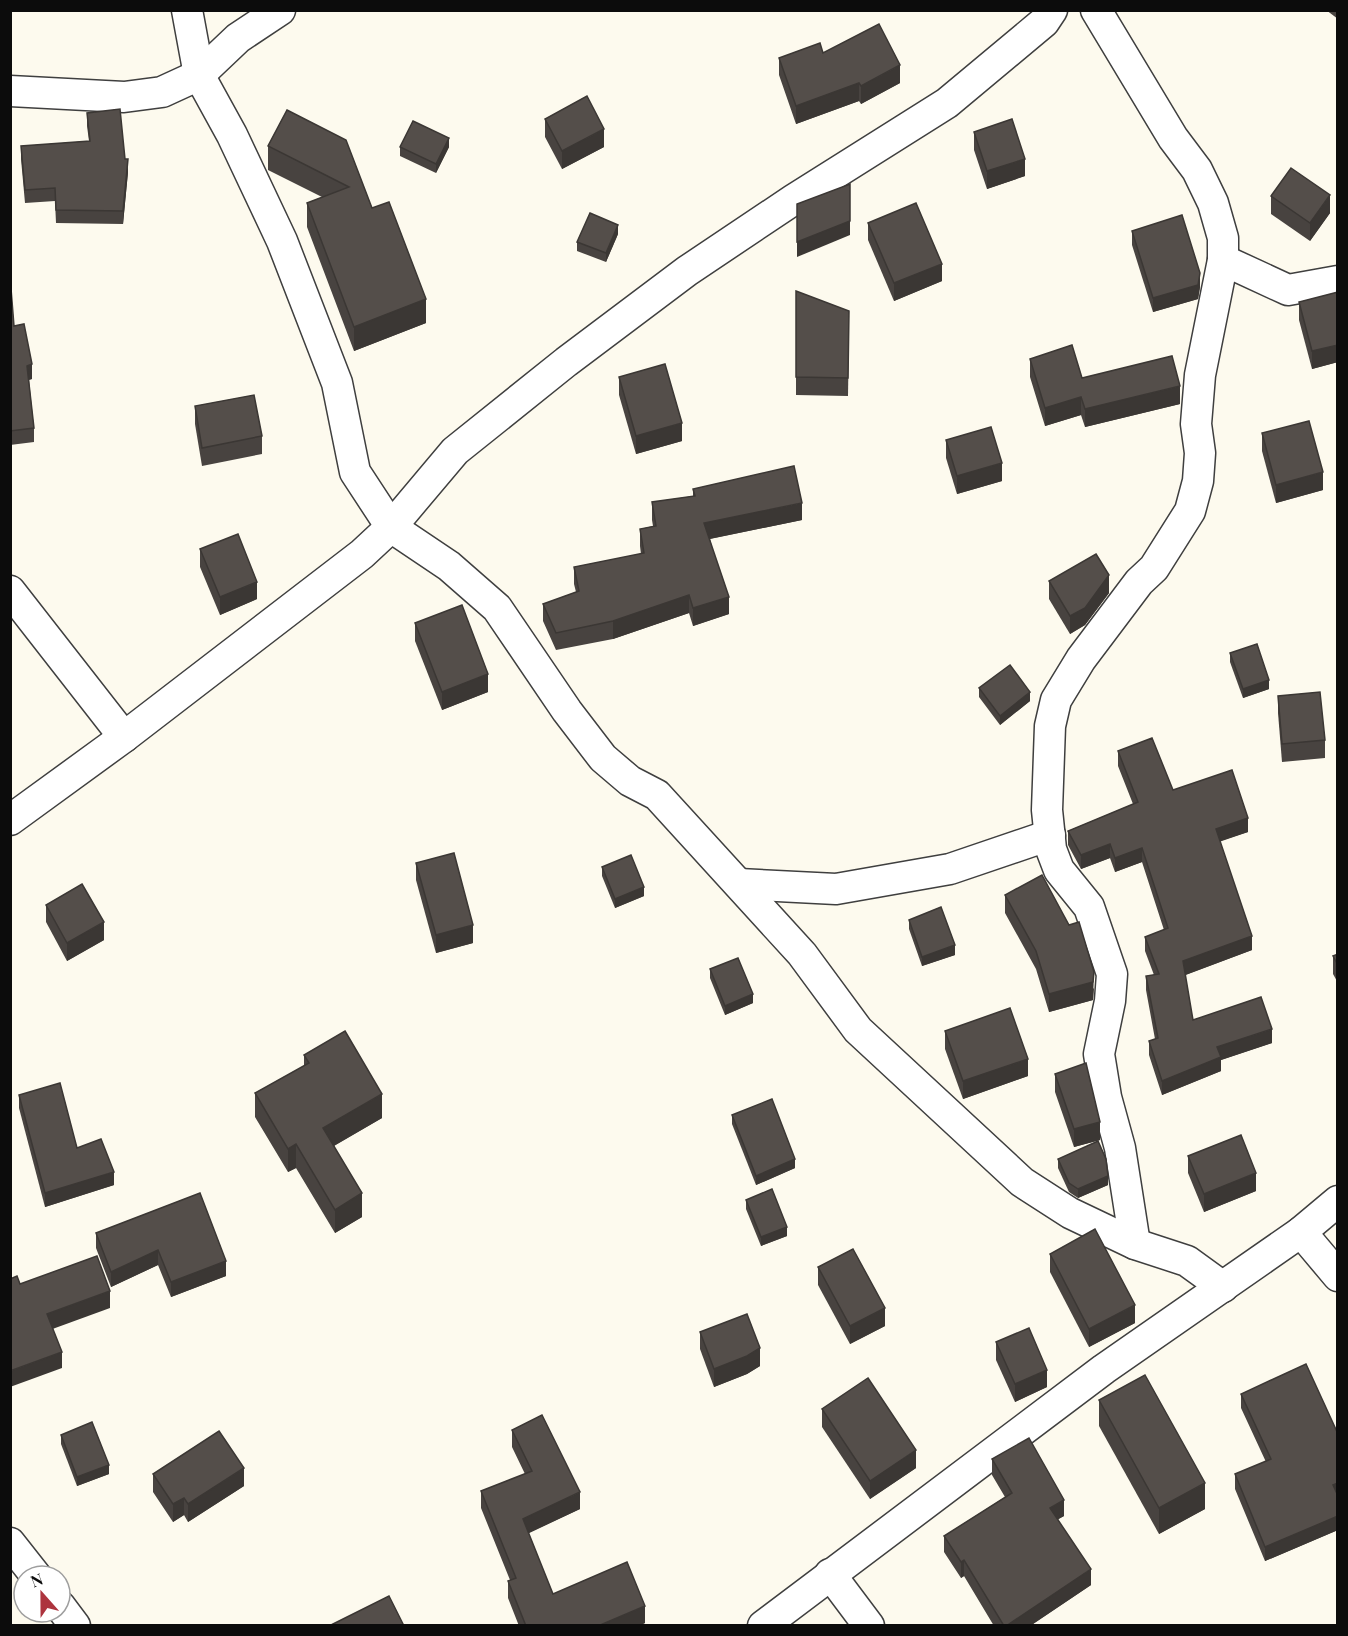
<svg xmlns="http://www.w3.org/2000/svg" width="1348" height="1636" font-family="'Playfair Display',serif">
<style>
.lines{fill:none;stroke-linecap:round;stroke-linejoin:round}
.minor-casing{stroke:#3f3f3f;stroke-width:33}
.minor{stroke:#fff;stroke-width:30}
.wall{fill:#484340}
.shaded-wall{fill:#3b3734}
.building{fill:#544e4a;stroke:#3b3734;stroke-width:1.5}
</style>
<rect width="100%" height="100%" fill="#fdfaee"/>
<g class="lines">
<defs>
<g id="minor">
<path d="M187,10l12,65 33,60 50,106 55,142 18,89 36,55 58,39 48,42 70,103 36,47 27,23 27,14 145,159 56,76 164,152 48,31 65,31 52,17 36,26"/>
<path d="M1096,10l77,128 24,32 16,33 10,35v22l-23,115 -4,49 4,29 -2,28 -8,30 -36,57 -15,14 -58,77 -25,41 -6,26 -3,84 4,39 8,21 30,37 23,67 -2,27 -11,53 7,43 14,51 15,96"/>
<path d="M10,91l114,6 38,-5 37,-17 39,-37 42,-28"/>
<path d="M1223,260l65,30 50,-9"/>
<path d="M10,591l114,146"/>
<path d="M10,820l114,-83 238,-183 29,-27 64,-76 111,-89 121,-91 106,-71 154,-97 97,-81 8,-12"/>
<path d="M739,884l97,5 114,-20 100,-34"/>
<path d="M1301,1232l37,44"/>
<path d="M10,1543l26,33"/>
<path d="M830,1574l39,52"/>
<path d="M60,1606l15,20"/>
<path d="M763,1626l341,-257 197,-137 37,-31"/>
</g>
</defs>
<!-- minor casing -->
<use href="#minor" class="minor-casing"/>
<!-- minor -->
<use href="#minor" class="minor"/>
</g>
<!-- wall -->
<g class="wall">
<path d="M1326,10h12v9z"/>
<path d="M779,58l121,25 -39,21 -2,-3 -63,23 -17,-49z"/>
<path d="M287,110l85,98 54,115 -72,28 -47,-124v-24l15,-6 -54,-27v-24z"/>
<path d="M87,113l38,46 3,13 -5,52 -67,-1 -1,-22 -30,2 -4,-44v-13l68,-5 -2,-15z"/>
<path d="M545,119l59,28 -42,22 -17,-32z"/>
<path d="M974,132l51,44 -38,13 -13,-39z"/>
<path d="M400,147h49l-13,26 -36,-17z"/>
<path d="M1271,196l59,17 -20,28 -39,-27z"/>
<path d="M868,223l74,58 -48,20 -26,-61z"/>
<path d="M1132,231l68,56 -2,12 -45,13 -21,-67z"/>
<path d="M618,234l-12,28 -29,-11v-9z"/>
<path d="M10,276l4,50 18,53 -3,1 5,48v14l-24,3z"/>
<path d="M796,291l53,38 -1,67 -52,-1z"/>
<path d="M1338,292v70l-26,7 -13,-49v-18z"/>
<path d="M1030,359l52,19 98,26 -95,23 -4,-12 -36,11 -15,-49z"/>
<path d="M619,377l63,64 -46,13 -17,-59z"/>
<path d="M195,406l67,30v18l-60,12 -7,-42z"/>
<path d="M1262,433l61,57 -47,13 -14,-52z"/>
<path d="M946,440l56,41 -45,13 -11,-36z"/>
<path d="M693,489l109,31 -92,19 19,75 -36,12 -4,-13 -76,26 -57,11 -13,-29v-17l33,-12 -2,-8v-17l67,-13 -1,-8v-17l13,-3 -1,-6v-18l41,-6z"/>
<path d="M200,549l57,50 -37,16 -20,-48z"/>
<path d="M1049,581l60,12 -24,32 -15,9 -21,-35z"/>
<path d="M415,623l73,69 -46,18 -27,-69z"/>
<path d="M1230,653l39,36 -26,9 -13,-36z"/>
<path d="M979,688l51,13 -30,24 -21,-28z"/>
<path d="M1278,696l47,44v18l-43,4 -4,-49z"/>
<path d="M1118,751l55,39 75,42 -28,9 32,109 -67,25 8,45 79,23 -51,17v11l-59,24 -13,-40v-14l6,-2 -9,-49v-14l8,-1 -9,-24v-14l19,-7 -22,-68 -27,10 -5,-14 -29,11 -13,-24v-14l65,-27 -15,-38z"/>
<path d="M416,863l57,80 -37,10 -20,-73z"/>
<path d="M602,867l42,29 -29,12 -13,-32z"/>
<path d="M1005,895l89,94 -1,11 -44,12 -13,-43 -31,-56z"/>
<path d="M46,905l58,35 -37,21 -21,-39z"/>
<path d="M909,920l46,35 -33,11 -13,-37z"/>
<path d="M1338,954v29l-5,-9v-18z"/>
<path d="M710,969l43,34 -28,12 -15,-37z"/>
<path d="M945,1031l83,45 -65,23 -18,-50z"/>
<path d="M304,1055l78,63 -48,28 28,71 -27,16 -39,-65 -8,4 -33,-55v-24l49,-27z"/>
<path d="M1055,1074l45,66 -26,7 -19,-55z"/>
<path d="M19,1095l58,53 37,37 -69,22 -26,-99z"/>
<path d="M732,1115l63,53 -39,17 -24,-61z"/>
<path d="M1188,1156l68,35 -52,21 -16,-39z"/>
<path d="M1058,1159l50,26 -30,13 -9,-6 -11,-24z"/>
<path d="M200,1193l26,83 -55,21 -13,-32 -47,22 -15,-39v-15z"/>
<path d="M746,1200l41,36 -26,10 -15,-37z"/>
<path d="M1050,1254l85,69 -46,24 -39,-75z"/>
<path d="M818,1267l67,59 -35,18 -32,-59z"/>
<path d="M700,1332l60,34 -13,8 -33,13 -14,-38z"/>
<path d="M996,1342l51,45 -32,15 -19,-42z"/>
<path d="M1241,1394l97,40v96l-73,31 -30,-72v-15l31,-12 -25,-54z"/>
<path d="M1099,1400l106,109 -46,25 -60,-108z"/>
<path d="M822,1409l94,59 -46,31 -48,-72z"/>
<path d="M512,1430l68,79 -52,24 25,61 92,29 -7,3h-119l-11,-28v-17l2,-1 -29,-72v-17l44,-17 -13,-27z"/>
<path d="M61,1435l48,39 -32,12 -16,-42z"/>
<path d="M992,1459l72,57 -6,3 33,66 -61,41h-36l-30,-50 -3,2 -17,-26v-16l61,-39 -13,-22z"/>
<path d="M153,1474l91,12 -56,36 -4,-7 -11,7 -20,-30z"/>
</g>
<!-- shaded-wall -->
<g class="shaded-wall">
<path d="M900,65v18l-39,21v-18z"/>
<path d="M859,83v18l-63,23v-18z"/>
<path d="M604,129v18l-42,22v-18z"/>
<path d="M449,138v9l-13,26v-9z"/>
<path d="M128,159v13l-5,52v-13z"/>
<path d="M1025,159v17l-38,13v-18z"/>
<path d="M850,184v51l-53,22v-15z"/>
<path d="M1330,195v18l-20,28v-18z"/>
<path d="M618,225v9l-12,28v-9z"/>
<path d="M942,264v17l-48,20v-18z"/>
<path d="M1200,273v14l-2,12 -45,13v-14z"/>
<path d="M426,299v24l-72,28v-24z"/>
<path d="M1338,345v17l-26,7v-18z"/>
<path d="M32,364v15l-5,1v-14z"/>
<path d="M1180,386v18l-95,23v-18z"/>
<path d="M1081,397v18l-36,11v-18z"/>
<path d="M682,423v18l-46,13v-18z"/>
<path d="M1002,463v18l-45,13v-18z"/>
<path d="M1323,472v18l-47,13v-18z"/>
<path d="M802,503v17l-98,20v-17z"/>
<path d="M1109,575v18l-24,32 -15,9v-18z"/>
<path d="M257,582v17l-37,16v-18z"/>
<path d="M689,595v18l-76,26v-18z"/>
<path d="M729,597v17l-36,12v-18z"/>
<path d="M488,674v18l-46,18v-18z"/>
<path d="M1269,680v9l-26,9v-9z"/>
<path d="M1030,692v9l-30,24v-9z"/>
<path d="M1248,818v14l-32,11v-14z"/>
<path d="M1110,844v14l-29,11v-14z"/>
<path d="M1142,848v14l-27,10v-14z"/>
<path d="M644,887v9l-29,12v-9z"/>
<path d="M104,922v18l-37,21v-18z"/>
<path d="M473,925v18l-37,10v-18z"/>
<path d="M1252,936v14l-69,26v-15z"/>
<path d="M955,945v10l-33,11v-9z"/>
<path d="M1094,972l-1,28 -44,12v-18z"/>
<path d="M753,994v9l-28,12v-9z"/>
<path d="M1272,1029v14l-51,17v11l-59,24v-14l55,-34z"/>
<path d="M1028,1059v17l-65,23v-18z"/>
<path d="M382,1094v24l-59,34v-24z"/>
<path d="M1100,1122v18l-26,7v-18z"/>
<path d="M296,1144v24l-8,4v-23z"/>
<path d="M795,1159v9l-39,17v-9z"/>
<path d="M114,1172v13l-69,22v-14z"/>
<path d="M1256,1173v18l-52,21v-18z"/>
<path d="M1108,1176v9l-30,13v-9z"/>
<path d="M362,1193v24l-27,16v-23z"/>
<path d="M787,1227v9l-26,10v-9z"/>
<path d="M158,1250v15l-47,22v-15z"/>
<path d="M226,1261v15l-55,21v-15z"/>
<path d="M110,1291v17l-63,23v-17z"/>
<path d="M1135,1305v18l-46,24v-18z"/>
<path d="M885,1308v18l-35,18v-18z"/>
<path d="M760,1348v18l-13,8 -33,13v-18z"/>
<path d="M62,1352v16l-52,19v-16z"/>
<path d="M1047,1370v17l-32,15v-18z"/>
<path d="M916,1450v18l-46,31v-18z"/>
<path d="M109,1465v9l-32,12v-9z"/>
<path d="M244,1468v18l-56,36v-18z"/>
<path d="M1205,1483v26l-46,25v-26z"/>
<path d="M1338,1483v15l-5,-13z"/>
<path d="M580,1492v17l-57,27v-17z"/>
<path d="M184,1498v17l-11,7v-18z"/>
<path d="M1064,1500v16l-14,8v-16z"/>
<path d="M1338,1516v14l-73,31v-14z"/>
<path d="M964,1560v16l-3,2v-16z"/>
<path d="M1091,1569v16l-61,41h-24z"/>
<path d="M645,1606v17l-7,3h-40z"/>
</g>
<!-- building -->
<g class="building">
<path d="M879,24l21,41 -39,21 -2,-3 -63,23 -17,-48 41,-15 3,10z"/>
<path d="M587,96l17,33 -42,22 -17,-32z"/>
<path d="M120,109l5,50h3l-5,52 -67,-1 -1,-22 -30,2 -4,-44 69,-5 -3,-28z"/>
<path d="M287,110l59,30 26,68 17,-6 37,97 -72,28 -47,-124 42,-16 -81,-41z"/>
<path d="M1012,119l13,40 -38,12 -13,-39z"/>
<path d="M413,121l36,17 -13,26 -36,-17z"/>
<path d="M1291,168l39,27 -20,28 -39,-27z"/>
<path d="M850,184v37l-53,21v-38z"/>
<path d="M916,203l26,61 -48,19 -26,-60z"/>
<path d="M590,213l28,12 -12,28 -29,-11z"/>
<path d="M1182,215l18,58 -2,12 -45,13 -21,-67z"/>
<path d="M10,276l4,50 10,-2 8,40 -5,2 7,62 -24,3z"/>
<path d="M796,291l53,20 -1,67 -52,-1z"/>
<path d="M1338,292v53l-26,6 -13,-49z"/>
<path d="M1072,345l10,33 90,-22 8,30 -95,23 -4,-12 -36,11 -15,-49z"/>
<path d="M665,364l17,59 -46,13 -17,-59z"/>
<path d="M254,395l8,41 -60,12 -7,-42z"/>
<path d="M1309,421l14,51 -47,13 -14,-52z"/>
<path d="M991,427l11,36 -45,13 -11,-36z"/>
<path d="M794,466l8,37 -98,20 25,74 -36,11 -4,-13 -76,26 -57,12 -13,-29 36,-13 -5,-24 70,-14 -4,-24 16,-3 -4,-24 43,-6 -2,-7z"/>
<path d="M238,534l19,48 -37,15 -20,-48z"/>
<path d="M1096,554l13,21 -24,33 -15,8 -21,-35z"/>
<path d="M462,605l26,69 -46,18 -27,-69z"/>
<path d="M1257,644l12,36 -26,9 -13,-36z"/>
<path d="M1010,665l20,27 -30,24 -21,-28z"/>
<path d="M1320,692l5,48 -43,4 -4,-48z"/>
<path d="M1152,738l21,52 59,-20 16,48 -32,11 36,107 -69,25 10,59 68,-23 11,32 -55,18 4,10 -59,24 -13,-40 9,-3 -12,-62 13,-2 -14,-37 23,-9 -26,-80 -27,10 -5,-14 -29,11 -13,-24 70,-29 -20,-51z"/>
<path d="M454,853l19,72 -37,10 -20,-72z"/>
<path d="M631,855l13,32 -29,12 -13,-32z"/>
<path d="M1042,875l27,50 10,-3 15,50 -1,10 -44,12 -13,-43 -31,-56z"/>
<path d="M82,884l22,38 -37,21 -21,-38z"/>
<path d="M941,907l14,38 -33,12 -13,-37z"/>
<path d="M1338,954v11l-5,-9z"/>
<path d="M738,958l15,36 -28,12 -15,-37z"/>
<path d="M1010,1008l18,51 -65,22 -18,-50z"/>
<path d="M345,1031l37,63 -59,34 39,65 -27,17 -39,-66 -8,5 -33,-56 54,-30 -5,-8z"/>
<path d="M1086,1063l14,59 -26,7 -19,-55z"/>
<path d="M60,1083l17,65 24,-9 13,33 -69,21 -26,-98z"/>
<path d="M772,1099l23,60 -39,17 -24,-61z"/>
<path d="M1241,1135l15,38 -52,21 -16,-38z"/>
<path d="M1098,1141l8,18 2,17 -30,13 -9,-6 -11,-24z"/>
<path d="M772,1189l15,38 -26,10 -15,-37z"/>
<path d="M200,1193l26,68 -55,21 -13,-32 -47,22 -15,-39z"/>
<path d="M1095,1229l40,76 -46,24 -39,-75z"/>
<path d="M853,1249l32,59 -35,18 -32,-59z"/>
<path d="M97,1256l13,35 -63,23 15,38 -52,19v-92l7,-3 3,8z"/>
<path d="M747,1314l13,34 -13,8 -33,13 -14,-37z"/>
<path d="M1029,1328l18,42 -32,14 -19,-42z"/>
<path d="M1306,1364l32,70v49l-5,2 5,11v20l-73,31 -30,-73 36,-15 -30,-65z"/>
<path d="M1145,1375l60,108 -46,25 -60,-108z"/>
<path d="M868,1378l48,72 -46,31 -48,-72z"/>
<path d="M542,1415l38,77 -57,27 30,75 74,-32 18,44 -47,20h-72l-18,-45 8,-3 -35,-87 51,-20 -20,-41z"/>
<path d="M92,1422l17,43 -32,12 -16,-42z"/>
<path d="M219,1431l25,37 -56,36 -4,-6 -11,6 -20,-30z"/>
<path d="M1029,1438l35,62 -14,8 41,61 -85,57h-2l-40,-66 -3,2 -17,-26 68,-43 -20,-34z"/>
<path d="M389,1596l15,30h-75z"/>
</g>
<!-- border -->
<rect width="1348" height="1636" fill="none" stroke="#0c0c0c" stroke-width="24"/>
<!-- north arrow -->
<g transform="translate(42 1594) rotate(339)"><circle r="28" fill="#ffffff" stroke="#9e9e9e" stroke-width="1.5"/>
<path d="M0-4.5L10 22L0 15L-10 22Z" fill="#ad343e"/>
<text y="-9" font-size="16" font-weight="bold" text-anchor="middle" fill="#0c0c0c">N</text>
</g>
</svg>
